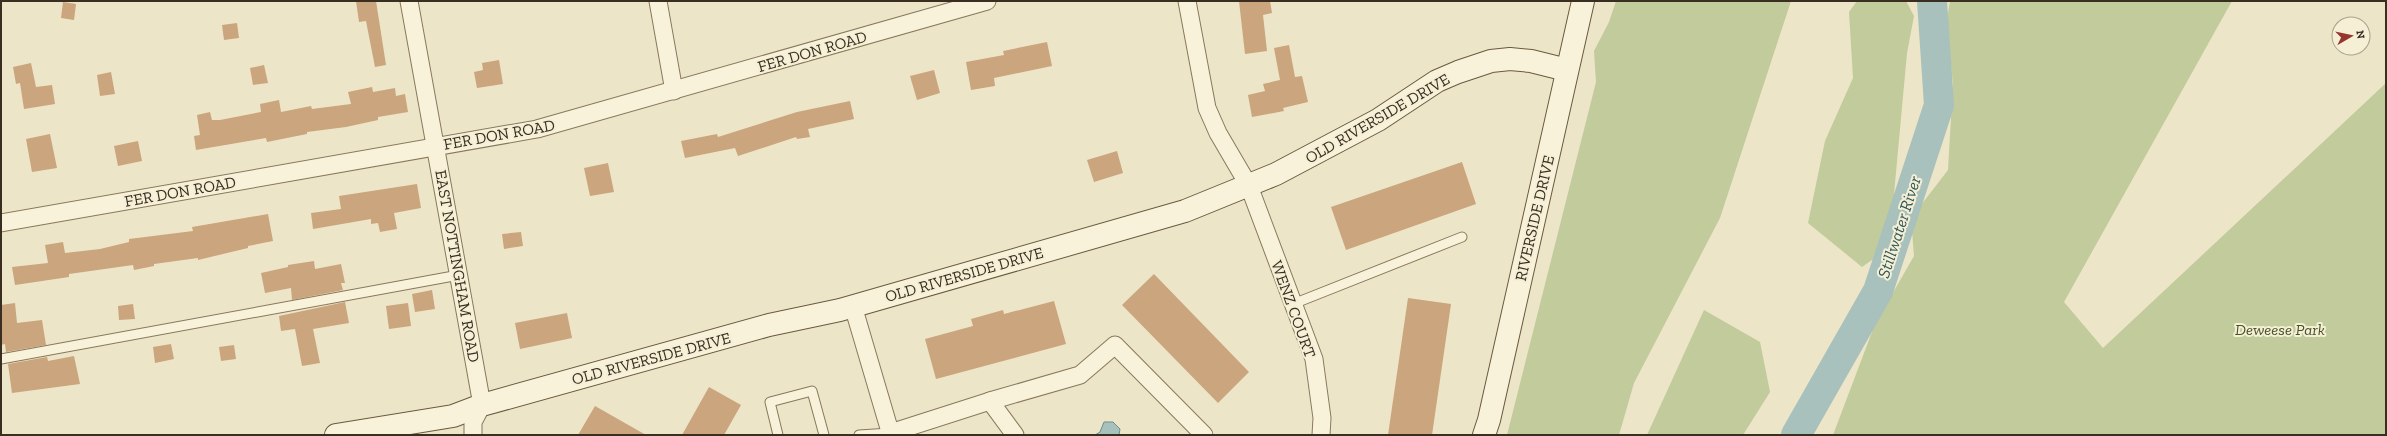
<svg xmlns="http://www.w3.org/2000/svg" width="2387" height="436" font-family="'Zilla Slab',serif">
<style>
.green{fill:#c1cb9b}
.water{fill:#a8c1bc;stroke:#6f8f8a}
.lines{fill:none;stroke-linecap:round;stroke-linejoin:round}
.river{stroke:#a8c1bc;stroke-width:30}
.building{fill:#caa57e}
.lane-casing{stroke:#88785d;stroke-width:11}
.street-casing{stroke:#88785d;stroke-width:19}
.secondary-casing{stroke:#6a5940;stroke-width:24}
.lane{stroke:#f8f2da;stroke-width:9}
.street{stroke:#f8f2da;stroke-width:17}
.secondary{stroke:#f8f2da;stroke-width:22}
.labels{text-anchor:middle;stroke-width:4;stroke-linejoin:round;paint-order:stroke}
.street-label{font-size:16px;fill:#392e20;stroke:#f5efd6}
.park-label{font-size:16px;font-style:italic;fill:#455527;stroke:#f5efd6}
.water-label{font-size:17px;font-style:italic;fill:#305758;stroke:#f5efd6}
</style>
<rect width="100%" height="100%" fill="#ede5c7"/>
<!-- green -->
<g class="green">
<path d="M1616,1h175l-71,217 -86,165 -15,52h-112l89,-353 -2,-31 15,-29z"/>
<path d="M1857,1h49l8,15 -7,37 -18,195 -27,19 -54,-44 17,-82 28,-63 -4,-66z"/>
<path d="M1950,1h282l-168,301 39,46 283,-265v352h-553l42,-111 39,-68 -3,-38 37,-48 5,-87 -7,-57z"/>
<path d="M1704,310l56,32 10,50 -27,43h-96z"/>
</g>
<!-- water -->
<path class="water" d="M1104,422h9l7,7 -1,6h-24l5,-3z"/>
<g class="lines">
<!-- river -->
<path class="river" d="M1796,435l82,-144 61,-186 -7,-104"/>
</g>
<!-- building -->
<g class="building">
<path d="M356,1h20l10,64 -11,2 -9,-46 -7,1z"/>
<path d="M1239,1h31l2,12 -9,2 4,36 -22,3z"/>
<path d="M63,2l13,2 -2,16 -13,-2z"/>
<path d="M237,23l2,15 -15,2 -2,-15z"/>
<path d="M1047,42l5,24 -58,12 1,8 -24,4 -5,-28 38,-7 -1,-4z"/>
<path d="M1289,45l6,32 7,-1 6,26 -25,6 1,3 -32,6 -4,-22 17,-4 -2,-7 17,-4 -6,-32z"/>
<path d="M499,60l4,24 -26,4 -3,-16 9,-2 -1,-7z"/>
<path d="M31,63l5,24 16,-2 3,19 -31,5 -4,-26 -4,1 -3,-17z"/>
<path d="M264,65l4,18 -15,2 -3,-17z"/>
<path d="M934,70l6,23 -23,7 -7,-24z"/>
<path d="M111,72l4,22 -15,2 -3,-21z"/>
<path d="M372,87l1,5 22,-4 1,8 9,-2 3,18 -30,5v3l-32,7 -39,5v2l-40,8 -1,-4 -70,12 -2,-14 6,-1 -3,-20 13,-3 2,8h8l41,-8 -1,-8 19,-4 2,12 30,-6 1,3 39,-5 -3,-12z"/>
<path d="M850,101l4,18 -46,10 2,8 -13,2 -1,-2 -58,19 -3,-8 -50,10 -4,-17 36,-7 1,3 79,-25z"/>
<path d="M50,134l7,34 -25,4 -6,-33z"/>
<path d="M138,141l4,20 -24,5 -4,-20z"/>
<path d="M1117,151l6,22 -29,9 -7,-22z"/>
<path d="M1462,162l14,42 -130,46 -15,-43z"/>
<path d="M608,163l6,29 -24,4 -6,-28z"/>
<path d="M417,184l4,24 -27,5 3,16 -17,3 -2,-9 -7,1v-5l-58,10 -2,-16 30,-4 -2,-13z"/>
<path d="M268,214l5,27 -25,5v2l-50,12v-2l-44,6v2l-20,4 -1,-5 -64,9v3l-54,8 -3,-18 36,-4 -3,-18 18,-3 2,11 35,-4 29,-7v-3l64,-8 -1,-4z"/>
<path d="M521,232l2,14 -19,3 -2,-15z"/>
<path d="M314,261l1,8 26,-5 4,19h-4l2,7 -51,10 -1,-12 -26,5 -4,-20 27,-6v-2z"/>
<path d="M1154,274l95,98 -31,31 -96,-98z"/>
<path d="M432,290l3,19 -20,3 -3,-18z"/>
<path d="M1408,298l43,6 -19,131h-44z"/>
<path d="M1054,301l12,43 -130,35 -11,-40 48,-13 -2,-7 32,-9 1,4z"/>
<path d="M345,302l4,21 -36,6 7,34 -18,3 -7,-37 -14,2 -2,-15z"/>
<path d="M15,303l2,20 25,-3 4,25 -40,7 -1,-8 -4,1v-40z"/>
<path d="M408,303l3,23 -22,3 -3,-23z"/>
<path d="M133,304l2,15 -16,1 -1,-14z"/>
<path d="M567,313l5,25 -52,11 -5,-26z"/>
<path d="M171,344l3,15 -19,4 -2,-16z"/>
<path d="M234,345l2,14 -15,2 -2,-14z"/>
<path d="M74,356l6,28 -68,9 -4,-29 39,-7 1,4z"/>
<path d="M709,387l32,18 -17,30h-42z"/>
<path d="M595,406l51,29h-68z"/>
</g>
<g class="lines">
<defs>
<g id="lane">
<path d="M1293,304l169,-67"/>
<path d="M1,359l458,-84"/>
<path d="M778,435l-8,-33 42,-11 12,44"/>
<path d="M859,435l31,-2"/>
</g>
<g id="street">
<path d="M409,1l73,404 -9,17v13"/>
<path d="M658,1l16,90"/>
<path d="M1187,1l20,107 11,25 31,53 65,173 8,59 -1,17"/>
<path d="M1,223l536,-94 450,-128"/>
<path d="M853,306l38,129"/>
<path d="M890,433l100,-32"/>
<path d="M1015,435l-25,-34 90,-26 35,-30 89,90"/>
</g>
<g id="secondary">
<path d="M336,435l117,-19 29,-11 287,-80 71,-15 345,-99 91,-37 102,-54 59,-39 21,-9 33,-11 19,-2 21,2 36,9"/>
<path d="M1484,435l5,-15 94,-419"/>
</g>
</defs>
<!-- lane casing -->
<use href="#lane" class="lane-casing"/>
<!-- street casing -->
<use href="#street" class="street-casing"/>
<!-- secondary casing -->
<use href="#secondary" class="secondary-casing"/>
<!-- lane -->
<use href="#lane" class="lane"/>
<!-- street -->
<use href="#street" class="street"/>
<!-- secondary -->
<use href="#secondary" class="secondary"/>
</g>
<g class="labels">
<!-- street labels -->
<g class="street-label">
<text transform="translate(812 51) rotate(-16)" y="6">FER DON ROAD</text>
<text transform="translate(1377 118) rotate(-30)" y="6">OLD RIVERSIDE DRIVE</text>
<text transform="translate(499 134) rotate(-10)" y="6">FER DON ROAD</text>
<text transform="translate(180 191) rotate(-10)" y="6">FER DON ROAD</text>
<text transform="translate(1534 218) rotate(-77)" y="6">RIVERSIDE DRIVE</text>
<text transform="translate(458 266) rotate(80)" y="6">EAST NOTTINGHAM ROAD</text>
<text transform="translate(964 274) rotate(-16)" y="6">OLD RIVERSIDE DRIVE</text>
<text transform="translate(1294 309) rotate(70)" y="6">WENZ COURT</text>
<text transform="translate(651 358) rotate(-15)" y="6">OLD RIVERSIDE DRIVE</text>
</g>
<!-- park labels -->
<g class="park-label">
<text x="2280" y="335">Deweese Park</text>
</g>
<!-- water labels -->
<g class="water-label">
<text transform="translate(1899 227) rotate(-72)" y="6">Stillwater River</text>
</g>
</g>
<!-- border -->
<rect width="2387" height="436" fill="none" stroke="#392e20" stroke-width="4"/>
<!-- north arrow -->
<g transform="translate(2351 36) rotate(81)"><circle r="19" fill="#f5efd6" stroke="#aaa28d"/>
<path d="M0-3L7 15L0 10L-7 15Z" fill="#95372f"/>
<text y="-6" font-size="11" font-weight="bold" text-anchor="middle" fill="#392e20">N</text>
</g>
</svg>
